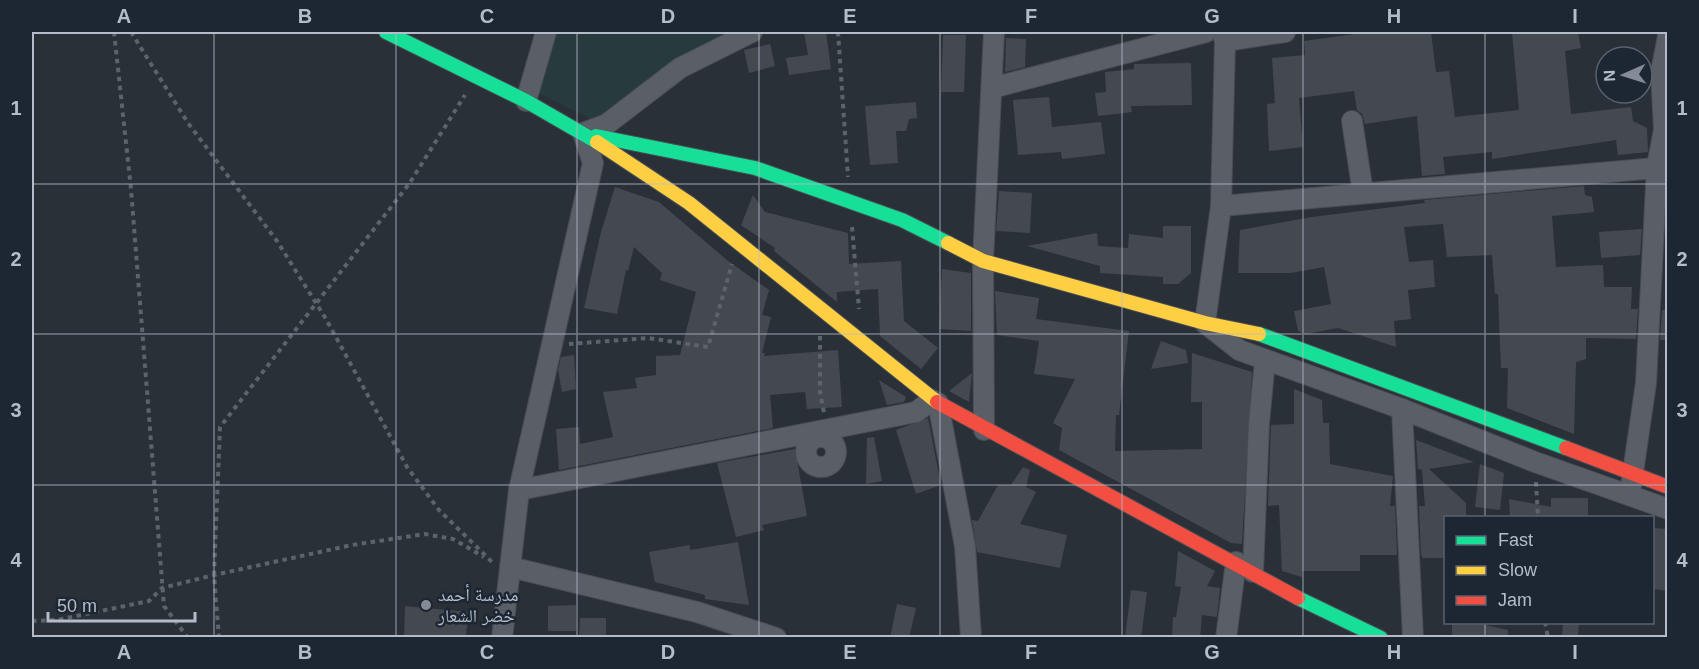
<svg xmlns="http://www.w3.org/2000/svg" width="1699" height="669" font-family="Helvetica,'Noto Naskh Arabic',sans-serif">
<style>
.green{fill:#273a3e}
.building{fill:#444950}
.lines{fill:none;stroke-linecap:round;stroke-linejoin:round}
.street-casing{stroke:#484c53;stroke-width:22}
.fast-casing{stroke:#484c53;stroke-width:16}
.slow-casing{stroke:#484c53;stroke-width:16}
.jam-casing{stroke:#484c53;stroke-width:16}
.path{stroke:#5d636a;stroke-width:4;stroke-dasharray:4.5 4.5;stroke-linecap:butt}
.street{stroke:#5a5e66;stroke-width:20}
.fast{stroke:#16e098;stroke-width:14}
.slow{stroke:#ffcf43;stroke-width:14}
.jam{stroke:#f24e42;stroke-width:14}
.grid{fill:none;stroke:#b4bcc9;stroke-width:1.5;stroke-opacity:0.55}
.poi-dot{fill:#848b96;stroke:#1d2633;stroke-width:2}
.labels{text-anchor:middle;stroke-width:5;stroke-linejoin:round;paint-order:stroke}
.poi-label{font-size:18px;fill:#b4bcc9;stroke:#1d2633;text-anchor:start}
.neatline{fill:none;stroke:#b4bcc9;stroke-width:2}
.grid-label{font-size:20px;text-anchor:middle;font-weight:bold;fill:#b4bcc9}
</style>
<rect width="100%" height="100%" fill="#2a3038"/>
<!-- green -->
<path class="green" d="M556,32h169c-12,15 -31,17 -48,26 -32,19 -49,51 -86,61l-53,-26z"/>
<!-- building -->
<g class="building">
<path d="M804,32h22l5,37 -42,6 -3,-17 22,-3z"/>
<path d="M1369,32h62l5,40 13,-1 6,46 64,-7 -7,-78h66l3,16 -16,3 6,63 60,-7 2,14 14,7 1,24 -30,3 -2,-15 -124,19v-7l-49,5 2,17 -23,2 -5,-60 -52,8 -3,-10 -5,-4 -3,-19 -55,7 4,49 -34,4 -2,-47 8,-1 -3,-45 33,-3 -1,-14z"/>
<path d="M943,35h23l-2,57h-23z"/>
<path d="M1006,38l20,1 -1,28 -20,5z"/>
<path d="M770,44l5,22 -26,7 -5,-23z"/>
<path d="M1191,63l1,42 -61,1 1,6 -34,4 -3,-23 11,-1 -1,-20 29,-3v-5z"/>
<path d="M1049,97l3,30 49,-5 4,32 -43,5 -1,-7 -43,3 -5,-55z"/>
<path d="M916,102l1,16 -8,1 -3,12h-10l2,32 -28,2 -5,-59z"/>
<path d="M1584,186l1,9 7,2 2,15 -42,4 4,51 47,-2 1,22h28l-1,22h7l-2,30 -50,-1v21l-10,3 -2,72 -67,-26 1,-40h-7l-3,-74h-3l-3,-39 -45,2 -4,-33 -39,3 5,35 24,-2 2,27 -27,3 3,29 -17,2 2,26 -58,-19 -32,6 -8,-3 -4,-20 37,-7 -7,-37 -33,6h-53l2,-43 72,-13 113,-14 -1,-3z"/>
<path d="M615,187l44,15 69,59 41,29 -7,25 9,2 -9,36h3l-1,3 74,-6 4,57 -35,2 -2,-17 -35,3 3,33 -214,42 -3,-41 23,-2 1,17 33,-7 -10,-45 34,-4 -2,-10 21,-3v-19l24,-1 16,-63 -36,-12 2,-7 -28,-26 -6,24 -2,-1 -9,44 -33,-6 17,-76z"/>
<path d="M999,191l33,2 -2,40 -34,-2z"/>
<path d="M753,195l12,17 83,21 1,31 52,-3 3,60 34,27 -17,21 -41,-33 -2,-47 -41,3v10l-63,-51 1,-3 -34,-23z"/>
<path d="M1163,226h28v47l-13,11h-15v-7l-63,-4v-7l-73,-20 70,-13 1,13 30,2 1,-14 34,4z"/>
<path d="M1642,229l-2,26 -39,3 -2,-26z"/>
<path d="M942,269l29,4v58l-32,-2z"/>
<path d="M995,291l44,7 -3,21 93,12 -10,84h-3l-1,36 87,-2v-47h-11l1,-49 60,19 -10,172 -11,-1 -172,-93 3,-22 -9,-5 22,-44 -41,-5 5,-33 -42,-6z"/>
<path d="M1662,310h6v30h-8z"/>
<path d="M1161,341l25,9 2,13 -37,6z"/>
<path d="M574,355l2,34 -14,3 -4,-22 3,-13z"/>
<path d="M972,373l-3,29 -20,-11z"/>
<path d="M879,380l27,17 -2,5 -17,3z"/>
<path d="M1294,389l28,11 1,23h6l1,41 63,12 -3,30h5l2,49h-37v16h-58v6l-20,-6 -3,-66 -11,1 3,-81 23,-1z"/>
<path d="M928,418l13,67 -25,9 -20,-64z"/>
<path d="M874,437l8,44 -16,3 1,-46z"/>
<path d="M1416,440l58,22 -45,7 37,34v15h-20v40h-23l-2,-3 -2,-49h6l-3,-36 -4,-1z"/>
<path d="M795,449l12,67 -45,9 2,5 -28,7 -19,-74z"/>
<path d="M1480,464l24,9 -4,37 -25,-3z"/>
<path d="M1023,467l7,3 -4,17 10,5 -16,32 47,11 -7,33 -83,-16 -5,-32 6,1 20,-36h13z"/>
<path d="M1551,498h37v20h-78l-1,-19 42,8z"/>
<path d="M1653,528l15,1v62l-15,-2z"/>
<path d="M738,542l11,63 -44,-6v-4l-50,-13 -6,-30 41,-7v5z"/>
<path d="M1178,551l37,20 -8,15 13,2 -3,29 -15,-2 -2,23h-28l1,-21h3l5,-30 -6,-1z"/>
<path d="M1131,590l16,2 -6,46h-16z"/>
<path d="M897,604l19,4 -7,30h-19z"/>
<path d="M576,605v26h-28v-25z"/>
<path d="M405,606l63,6 -2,26h-62z"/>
<path d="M580,618h26v20h-27z"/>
<path d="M1452,622h19l37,8v8h-56z"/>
<path d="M1563,622h16l-1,16h-16z"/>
</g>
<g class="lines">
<defs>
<g id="street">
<path d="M1222,32l3,9 -4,165 -16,117 34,27 163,59 133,53 133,47"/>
<path d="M1225,41l60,-9"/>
<path d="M992,88l214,-56"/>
<path d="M526,101l20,-69"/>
<path d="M1352,121l11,72"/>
<path d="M1221,206l447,-39"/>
<path d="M938,403l27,143 6,92"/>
<path d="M1402,409l11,229"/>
<path d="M984,430l-1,-169 11,-229"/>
<circle cx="821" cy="452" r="15"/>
<path d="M1631,486l15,-103 11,-217 7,-36 -3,-58 7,-36"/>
<path d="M519,490l397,-78 16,-12"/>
<path d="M510,567l187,45 79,26"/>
<path d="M1253,572l6,-149 6,-63"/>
<path d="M502,638l17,-148 74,-327 -10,-30 24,-9 73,-56 72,-36"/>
<path d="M1226,638l10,-76"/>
</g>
<g id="fast">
<path d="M386,32l140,69 71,41"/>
<path d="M596,136l159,32 147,52 46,23"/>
<path d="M1259,334l307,114"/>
<path d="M1298,598l83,40"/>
</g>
<g id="slow">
<path d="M597,142l92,61 248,199"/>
<path d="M948,243l35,18 222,62 54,11"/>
</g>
<g id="jam">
<path d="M937,402l361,196"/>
<path d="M1566,448l102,39"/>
</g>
</defs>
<!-- street casing -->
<use href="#street" class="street-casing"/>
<!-- fast casing -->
<use href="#fast" class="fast-casing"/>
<!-- slow casing -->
<use href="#slow" class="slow-casing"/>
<!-- jam casing -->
<use href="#jam" class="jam-casing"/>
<!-- path -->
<g class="path">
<path d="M114,32l17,157 33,417 24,32"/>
<path d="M131,32l57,91 89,118 49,78 81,148 32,43 53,52"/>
<path d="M838,32l10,145"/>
<path d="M852,227l7,82"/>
<path d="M820,336v56l4,21"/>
<path d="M569,344l79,-6 60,9 24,-83"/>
<path d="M1536,482l2,36"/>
<path d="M32,621l25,-1 92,-19 13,-13 52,-13 138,-30 73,-11 28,5 31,18"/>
<path d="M1545,622l3,16"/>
<path d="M219,638l-5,-63 6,-148 189,-243 56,-89"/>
</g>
<!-- street -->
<use href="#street" class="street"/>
<!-- fast -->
<use href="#fast" class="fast"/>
<!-- slow -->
<use href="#slow" class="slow"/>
<!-- jam -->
<use href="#jam" class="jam"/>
</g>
<!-- grid -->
<path class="grid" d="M214,32v606M396,32v606M577,32v606M759,32v606M940,32v606M1122,32v606M1303,32v606M1485,32v486M32,184h1636M32,334h1636M32,485h1636M1485,622v16"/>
<!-- markers -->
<circle class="poi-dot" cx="426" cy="605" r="6"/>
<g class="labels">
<!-- poi labels -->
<g class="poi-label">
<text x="438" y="601">مدرسة أحمد<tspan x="438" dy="21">خضر الشعار</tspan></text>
</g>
</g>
<!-- border -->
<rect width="1699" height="669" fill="none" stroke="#1d2633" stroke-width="66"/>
<!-- legend -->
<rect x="1444" y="516" width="210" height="108" fill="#1d2633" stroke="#59626f" stroke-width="1.5"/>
<rect x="1456" y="536" width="30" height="9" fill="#16e098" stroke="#59626f" stroke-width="1.5"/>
<text x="1498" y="546" font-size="18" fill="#b4bcc9">Fast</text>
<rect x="1456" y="566" width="30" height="9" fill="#ffcf43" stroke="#59626f" stroke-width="1.5"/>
<text x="1498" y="576" font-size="18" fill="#b4bcc9">Slow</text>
<rect x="1456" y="596" width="30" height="9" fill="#f24e42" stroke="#59626f" stroke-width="1.5"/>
<text x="1498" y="606" font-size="18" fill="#b4bcc9">Jam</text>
<!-- north arrow -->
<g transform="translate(1624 75) rotate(267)"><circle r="28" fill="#1d2633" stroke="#59626f" stroke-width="1.5"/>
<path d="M0-4.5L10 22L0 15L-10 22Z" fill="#848b96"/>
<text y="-9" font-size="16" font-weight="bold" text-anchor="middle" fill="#b4bcc9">N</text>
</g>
<!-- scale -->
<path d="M48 612v9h147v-9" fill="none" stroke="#b4bcc9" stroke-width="3"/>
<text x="57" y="612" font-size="18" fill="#b4bcc9" stroke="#1d2633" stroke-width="4.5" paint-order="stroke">50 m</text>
<rect x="33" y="33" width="1633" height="603" class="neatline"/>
<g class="grid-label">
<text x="124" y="23">A</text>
<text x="305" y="23">B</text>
<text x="487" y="23">C</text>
<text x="668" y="23">D</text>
<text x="850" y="23">E</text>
<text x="1031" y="23">F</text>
<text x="1212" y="23">G</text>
<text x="1394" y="23">H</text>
<text x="1575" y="23">I</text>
<text x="16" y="115">1</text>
<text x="1682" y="115">1</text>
<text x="16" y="266">2</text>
<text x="1682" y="266">2</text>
<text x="16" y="417">3</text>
<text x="1682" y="417">3</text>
<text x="16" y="567">4</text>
<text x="1682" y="567">4</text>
<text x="124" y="659">A</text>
<text x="305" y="659">B</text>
<text x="487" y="659">C</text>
<text x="668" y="659">D</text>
<text x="850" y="659">E</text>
<text x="1031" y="659">F</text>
<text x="1212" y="659">G</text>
<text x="1394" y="659">H</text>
<text x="1575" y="659">I</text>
</g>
</svg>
